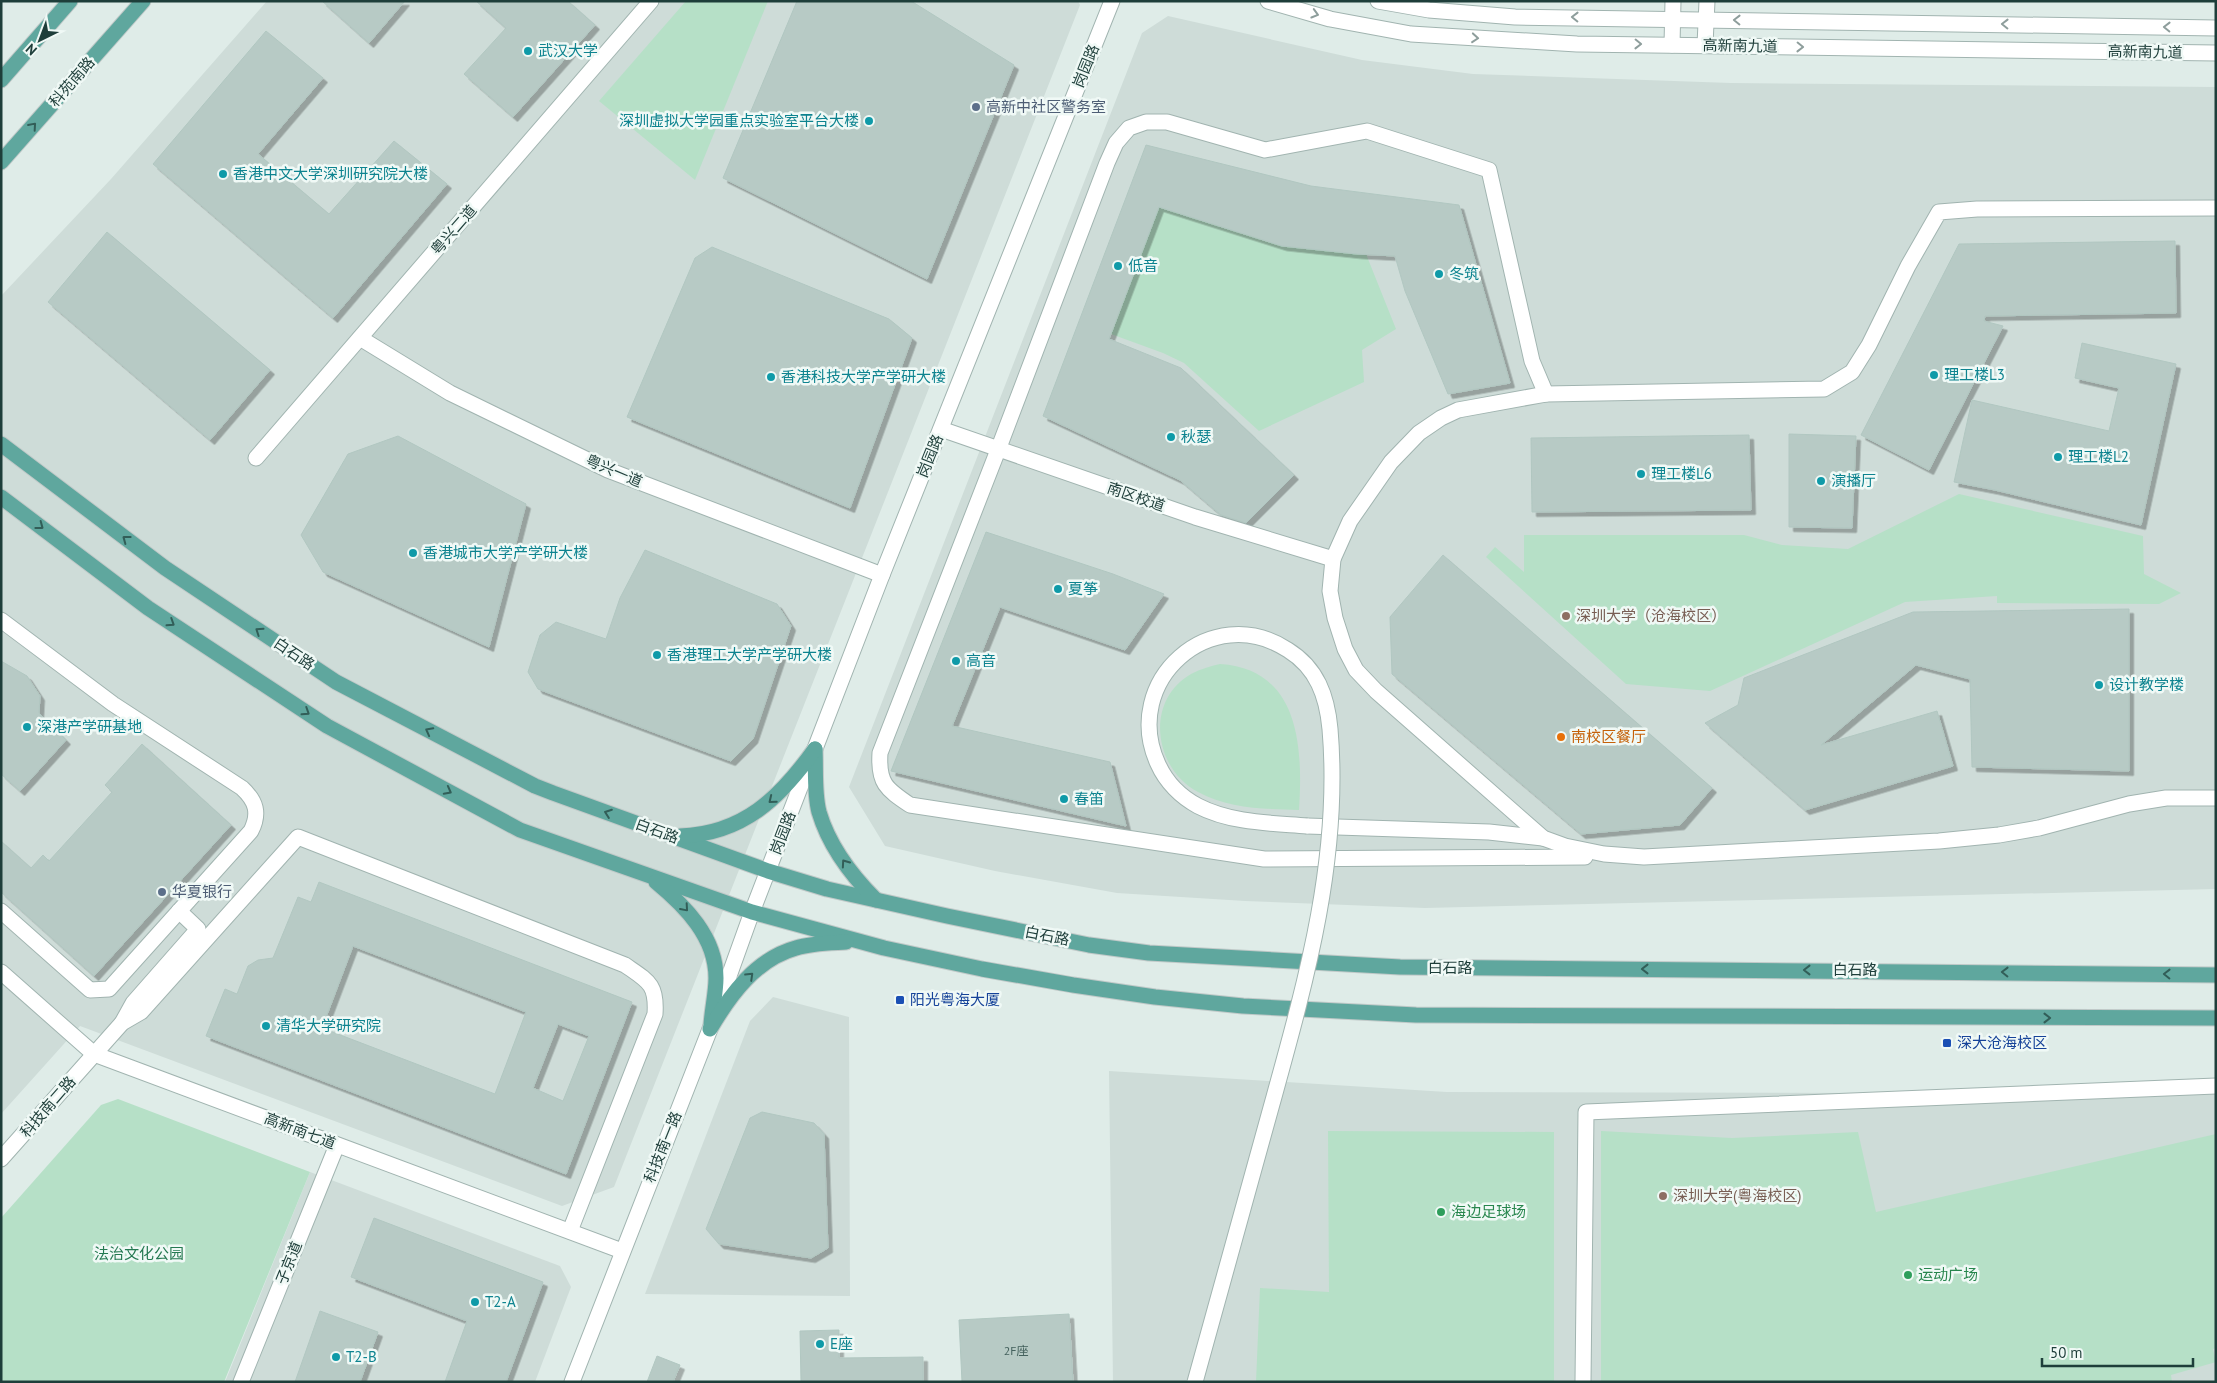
<svg xmlns="http://www.w3.org/2000/svg" width="2217" height="1383" font-family="'PT Sans','Noto Sans SC',sans-serif">
<style>
.built{fill:#cedcd8}
.green{fill:#b6e0c7}
.building{fill:#b7cac5;stroke:#b1c7c1;fill-rule:evenodd;filter:url(#shadow)}
.lines{fill:none;stroke-linecap:round;stroke-linejoin:round}
.minor-casing{stroke:#a1b4b0;stroke-width:17}
.major-casing{stroke:#c0c9c8;stroke-width:17}
.minor{stroke:#fff;stroke-width:15}
.major{stroke:#5fa79e;stroke-width:15}
.minor-bridge-casing{stroke:#a1b4b0;stroke-width:17;stroke-linecap:butt}
.minor-bridge{stroke:#fff;stroke-width:15}
.oneway{stroke:#8e9e9c}
.oneway2{stroke:#325e58}
.culture-dot{fill:#0f9aa8;stroke:#f0f9f6;stroke-width:2}
.service-dot{fill:#5c6f8a;stroke:#f0f9f6;stroke-width:2}
.education-dot{fill:#8d6e63;stroke:#f0f9f6;stroke-width:2}
.food-dot{fill:#e8710a;stroke:#f0f9f6;stroke-width:2}
.transit-dot{fill:#1a4fb4;stroke:#f0f9f6;stroke-width:2}
.leisure-dot{fill:#2e9e5b;stroke:#f0f9f6;stroke-width:2}
.labels{text-anchor:middle;stroke-width:5;stroke-linejoin:round;paint-order:stroke}
.number-label{font-size:12px;fill:#44615d}
.street-label{font-size:15px;fill:#1e3e3a;stroke:#f0f9f6}
.culture-label{font-size:15px;fill:#0d838f;stroke:#f0f9f6;text-anchor:start}
.service-label{font-size:15px;fill:#4e5e75;stroke:#f0f9f6;text-anchor:start}
.education-label{font-size:15px;fill:#785e54;stroke:#f0f9f6;text-anchor:start}
.food-label{font-size:15px;fill:#c56008;stroke:#f0f9f6;text-anchor:start}
.transit-label{font-size:15px;fill:#164399;stroke:#f0f9f6;text-anchor:start}
.leisure-label{font-size:15px;fill:#27864d;stroke:#f0f9f6;text-anchor:start}
.park-label{font-size:15px;fill:#247951;stroke:#f0f9f6}
</style>
<defs>
<filter id="shadow"><feDropShadow dx="4.5" dy="4.5" stdDeviation="0" flood-color="#0004"/></filter>
</defs>
<rect width="100%" height="100%" fill="#dfece8"/>
<!-- built -->
<g class="built">
<path d="M267,1h811l2,4 -466,1182 -52,19 -482,-180 -79,88v-818l110,-117z"/>
<path d="M1168,16l194,44 111,14 258,9 485,4v802l-791,19 -180,-7 -128,-8 -122,-22 -110,-25 -36,-59 293,-754z"/>
<path d="M773,997l76,20 1,279 -205,-2 105,-273z"/>
<path d="M1109,1071l338,21 769,2v288h-1103z"/>
<path d="M310,1172l250,94 11,21 -36,95h-310z"/>
</g>
<!-- green -->
<g class="green">
<path d="M686,1h82l-73,179 -96,-79z"/>
<path d="M1159,207l123,39 84,8 30,75 -34,21 2,32 -105,49 -75,-68 -21,-10 -52,-19z"/>
<path d="M1959,494l184,42 1,38 37,19 -22,11 -162,-1v-7l-92,6 -195,89 -84,-7 -140,-127 9,-10 29,25v-37h220l38,10 66,4z"/>
<path d="M1220,664c80,5 83,84 79,146 -34,-1 -70,-1 -101,-18 -44,-23 -54,-91 -7,-118 10,-5 19,-8 29,-10z"/>
<path d="M118,1099l192,73 -86,210h-223v-164l100,-113z"/>
<path d="M1328,1131l226,1v250h-298l4,-94 69,4z"/>
<path d="M1601,1131l131,7 126,-6 18,80 340,-78v214l-3,1 3,13 -45,13 1,7h-571z"/>
</g>
<!-- building -->
<g class="building">
<path d="M322,1h83l-36,42z"/>
<path d="M476,1h92l27,24 -82,92 -49,-43 42,-46z"/>
<path d="M797,1h114l103,64 -87,214 -204,-101z"/>
<path d="M266,31l57,47 -65,76 71,60 65,-73 53,43 -114,134 -180,-154z"/>
<path d="M1146,145l165,41 148,19 51,178 -62,11 -43,-103 -10,-35 -38,-2 -75,-8 -123,-39 -50,132 72,29 113,107 -48,48 -25,-8 -41,-35 -137,-64z"/>
<path d="M107,232l163,138 -60,70 -162,-138z"/>
<path d="M2175,241l1,72 -191,3 -1,5 19,5 -74,144 -68,-35 98,-191z"/>
<path d="M712,247l177,72 23,19 -62,170 -223,-91 68,-159z"/>
<path d="M2082,343l94,21 -35,161 -146,-35 -41,-8 18,-82 137,31 10,-43 -44,-10z"/>
<path d="M1789,434l67,2 -4,92 -63,-1z"/>
<path d="M1749,435l2,75 -219,2 -1,-74z"/>
<path d="M398,436l128,68 -37,143 -166,-75 -22,-37 47,-81z"/>
<path d="M986,532l127,42 51,20 -39,56 -125,-43 -48,119 158,36 16,64 -235,-55z"/>
<path d="M645,550l132,54 14,22 -38,113 -22,22 -193,-72 -10,-17 12,-37 16,-13 50,17 14,-41z"/>
<path d="M1443,555l269,233 -32,37 -99,9 -189,-160 -2,-57z"/>
<path d="M2129,609v162l-157,-4 -2,-88 -54,-14 -95,80 116,-34 16,55 -148,44 -100,-87 33,-18 6,-27 169,-66z"/>
<path d="M1,661l26,15 13,20 -1,17 27,27 -46,51 -19,-17z"/>
<path d="M142,744l89,81 -137,151 -93,-84v-51l30,27 12,-13 6,6 63,-69 -7,-7z"/>
<path d="M319,882l313,120 -66,172 -360,-138 19,-47 12,5 11,-28 10,-6 15,-2 25,-61 13,5zM353,946l173,66 -31,82 -173,-66zM558,1024l31,12 -26,65 -30,-13z"/>
<path d="M762,1112l52,11 10,11 4,114 -17,10 -92,-14 -13,-15 44,-111z"/>
<path d="M374,1218l169,64 -37,100h-61l22,-61 -116,-44z"/>
<path d="M320,1311l58,21 -18,50h-65z"/>
<path d="M1069,1314l4,68h-111l-3,-62z"/>
<path d="M839,1330v28l84,-1v25h-122l-1,-51z"/>
<path d="M657,1356l23,9 -7,17h-26z"/>
</g>
<g class="lines">
<defs>
<g id="minor">
<path d="M1268,1l62,18 81,15 166,10 639,9"/>
<path d="M1378,1l51,9 86,7 701,11"/>
<path d="M1672,45l1,-44"/>
<path d="M1705,45l2,-44"/>
<path d="M2216,208l-239,1 -38,3 -31,54 -39,79 -17,27 -28,17 -278,5 -88,16 -17,8 -22,15 -28,29 -41,59 -17,38 -3,32 5,27 10,31 11,21 20,21 167,147 22,8 39,8 40,3 295,-16 60,-6 40,-7 90,-24 37,-6h50"/>
<path d="M360,338l90,55 158,77 274,105"/>
<path d="M1546,394l-14,-33 -43,-191 -122,-39 -102,19 -98,-28h-21l-17,6 -13,15 -9,20 -109,287 -118,303c-2,30 6,36 30,52l354,54 321,-2"/>
<path d="M941,429l254,88 138,42"/>
<path d="M256,458l395,-457"/>
<path d="M1,620l112,84 129,84c14,13 18,25 9,43l-142,158 -19,1 -89,-79"/>
<path d="M1307,826l182,6 54,6"/>
<path d="M1,972l93,82 528,197"/>
<path d="M122,1023l11,-20 65,-74 -19,-18"/>
<path d="M1,1159l121,-136 19,-11 157,-175 327,128c23,16 32,19 30,49l-85,217"/>
<path d="M241,1382l96,-237"/>
<path d="M572,1382l138,-353 42,-117 130,-337 230,-574"/>
<path d="M1583,1382l3,-270 630,-26"/>
</g>
<g id="major">
<path d="M1,80l69,-79"/>
<path d="M1,162l142,-161"/>
<path d="M1,444l164,124 171,114 199,104 18,7 215,78 59,18 120,27 142,29 60,8 251,14 816,8"/>
<path d="M1,497l147,111 179,118 193,104 232,82 132,36 98,21 91,16 82,12 88,9 173,9 800,3"/>
<path d="M815,749c1,20 -1,44 4,63 10,34 32,63 57,88"/>
<path d="M680,836c63,-2 100,-38 135,-87"/>
<path d="M656,882c29,24 60,55 60,96 0,15 -4,31 -5,47"/>
<path d="M710,1029c20,-34 46,-70 86,-81 16,-5 33,-5 50,-6"/>
</g>
</defs>
<!-- minor casing -->
<use href="#minor" class="minor-casing"/>
<!-- major casing -->
<use href="#major" class="major-casing"/>
<!-- minor -->
<use href="#minor" class="minor"/>
<!-- major -->
<use href="#major" class="major"/>
<defs>
<path id="minor-bridge" d="M1195,1382c26,-93 51,-185 77,-278 34,-123 69,-246 58,-375 -3,-33 -13,-61 -42,-79 -77,-50 -168,31 -130,114 8,18 23,33 40,42 33,17 72,17 109,20"/>
</defs>
<!-- minor-bridge casing -->
<use href="#minor-bridge" class="minor-bridge-casing"/>
<!-- minor-bridge -->
<use href="#minor-bridge" class="minor-bridge"/>
</g>
<!-- one-way arrows -->
<defs><path id="oneway-chevron" d="M-2-3.5L2.5 0L-2 3.5" fill="none" stroke-width="1.6" stroke-linecap="round" stroke-linejoin="round" transform="scale(1.25)"/></defs>
<g class="oneway">
<use href="#oneway-chevron" transform="translate(1315 14) rotate(16)"/>
<use href="#oneway-chevron" transform="translate(1575 17) rotate(-179)"/>
<use href="#oneway-chevron" transform="translate(1737 20) rotate(-179)"/>
<use href="#oneway-chevron" transform="translate(2005 24) rotate(-179)"/>
<use href="#oneway-chevron" transform="translate(2167 27) rotate(-179)"/>
<use href="#oneway-chevron" transform="translate(1475 38) rotate(5)"/>
<use href="#oneway-chevron" transform="translate(1638 44) rotate(1)"/>
<use href="#oneway-chevron" transform="translate(1800 47) rotate(1)"/>
</g>
<g class="oneway2">
<use href="#oneway-chevron" transform="translate(33 126) rotate(-49)"/>
<use href="#oneway-chevron" transform="translate(40 526) rotate(37)"/>
<use href="#oneway-chevron" transform="translate(126 539) rotate(-143)"/>
<use href="#oneway-chevron" transform="translate(171 623) rotate(33)"/>
<use href="#oneway-chevron" transform="translate(259 631) rotate(-146)"/>
<use href="#oneway-chevron" transform="translate(306 712) rotate(33)"/>
<use href="#oneway-chevron" transform="translate(429 731) rotate(-152)"/>
<use href="#oneway-chevron" transform="translate(448 791) rotate(28)"/>
<use href="#oneway-chevron" transform="translate(772 800) rotate(141)"/>
<use href="#oneway-chevron" transform="translate(608 813) rotate(-160)"/>
<use href="#oneway-chevron" transform="translate(845 863) rotate(-125)"/>
<use href="#oneway-chevron" transform="translate(685 908) rotate(49)"/>
<use href="#oneway-chevron" transform="translate(1645 969) rotate(-180)"/>
<use href="#oneway-chevron" transform="translate(1807 970) rotate(-180)"/>
<use href="#oneway-chevron" transform="translate(2005 972) rotate(-179)"/>
<use href="#oneway-chevron" transform="translate(2167 974) rotate(-179)"/>
<use href="#oneway-chevron" transform="translate(750 976) rotate(-44)"/>
<use href="#oneway-chevron" transform="translate(2047 1018)"/>
</g>
<!-- markers -->
<g class="culture-dot">
<circle cx="528" cy="51" r="5"/>
<circle cx="869" cy="121" r="5"/>
<circle cx="223" cy="174" r="5"/>
<circle cx="1118" cy="266" r="5"/>
<circle cx="1439" cy="274" r="5"/>
<circle cx="1934" cy="375" r="5"/>
<circle cx="771" cy="377" r="5"/>
<circle cx="1171" cy="437" r="5"/>
<circle cx="2058" cy="457" r="5"/>
<circle cx="1641" cy="474" r="5"/>
<circle cx="1821" cy="481" r="5"/>
<circle cx="413" cy="553" r="5"/>
<circle cx="1058" cy="589" r="5"/>
<circle cx="657" cy="655" r="5"/>
<circle cx="956" cy="661" r="5"/>
<circle cx="2099" cy="685" r="5"/>
<circle cx="27" cy="727" r="5"/>
<circle cx="1064" cy="799" r="5"/>
<circle cx="266" cy="1026" r="5"/>
<circle cx="475" cy="1302" r="5"/>
<circle cx="820" cy="1344" r="5"/>
<circle cx="336" cy="1357" r="5"/>
</g>
<g class="service-dot">
<circle cx="976" cy="107" r="5"/>
<circle cx="162" cy="892" r="5"/>
</g>
<g class="education-dot">
<circle cx="1566" cy="616" r="5"/>
<circle cx="1663" cy="1196" r="5"/>
</g>
<circle class="food-dot" cx="1561" cy="737" r="5"/>
<g class="transit-dot">
<rect x="895" y="995" width="10" height="10" rx="2.5"/>
<rect x="1942" y="1038" width="10" height="10" rx="2.5"/>
</g>
<g class="leisure-dot">
<circle cx="1441" cy="1212" r="5"/>
<circle cx="1908" cy="1275" r="5"/>
</g>
<g class="labels">
<!-- number labels -->
<g class="number-label">
<text x="1016" y="1355">2F座</text>
</g>
<!-- street labels -->
<g class="street-label">
<text transform="translate(1740 46) rotate(1)" y="5">高新南九道</text>
<text transform="translate(2145 52) rotate(1)" y="5">高新南九道</text>
<text transform="translate(1086 66) rotate(-68)" y="5">岗园路</text>
<text transform="translate(72 82) rotate(-49)" y="5">科苑南路</text>
<text transform="translate(454 230) rotate(-49)" y="5">粤兴二道</text>
<text transform="translate(930 456) rotate(-68)" y="5">岗园路</text>
<text transform="translate(614 471) rotate(23)" y="5">粤兴一道</text>
<text transform="translate(1136 497) rotate(19)" y="5">南区校道</text>
<text transform="translate(294 654) rotate(34)" y="5">白石路</text>
<text transform="translate(657 831) rotate(20)" y="5">白石路</text>
<text transform="translate(783 833) rotate(-69)" y="5">岗园路</text>
<text transform="translate(1047 936) rotate(11)" y="5">白石路</text>
<text x="1450" y="973">白石路</text>
<text x="1855" y="975">白石路</text>
<text transform="translate(48 1107) rotate(-49)" y="5">科技南二路</text>
<text transform="translate(300 1131) rotate(21)" y="5">高新南七道</text>
<text transform="translate(663 1147) rotate(-68)" y="5">科技南一路</text>
<text transform="translate(289 1263) rotate(-68)" y="5">子京道</text>
</g>
<!-- culture labels -->
<g class="culture-label">
<text x="538" y="56">武汉大学</text>
<text x="859" y="126" text-anchor="end">深圳虚拟大学园重点实验室平台大楼</text>
<text x="233" y="179">香港中文大学深圳研究院大楼</text>
<text x="1128" y="271">低音</text>
<text x="1449" y="279">冬筑</text>
<text x="1944" y="380">理工楼L3</text>
<text x="781" y="382">香港科技大学产学研大楼</text>
<text x="1181" y="442">秋瑟</text>
<text x="2068" y="462">理工楼L2</text>
<text x="1651" y="479">理工楼L6</text>
<text x="1831" y="486">演播厅</text>
<text x="423" y="558">香港城市大学产学研大楼</text>
<text x="1068" y="594">夏筝</text>
<text x="667" y="660">香港理工大学产学研大楼</text>
<text x="966" y="666">高音</text>
<text x="2109" y="690">设计教学楼</text>
<text x="37" y="732">深港产学研基地</text>
<text x="1074" y="804">春笛</text>
<text x="276" y="1031">清华大学研究院</text>
<text x="485" y="1307">T2-A</text>
<text x="830" y="1349">E座</text>
<text x="346" y="1362">T2-B</text>
</g>
<!-- service labels -->
<g class="service-label">
<text x="986" y="112">高新中社区警务室</text>
<text x="172" y="897">华夏银行</text>
</g>
<!-- education labels -->
<g class="education-label">
<text x="1576" y="621">深圳大学（沧海校区）</text>
<text x="1673" y="1201">深圳大学(粤海校区)</text>
</g>
<!-- food labels -->
<g class="food-label">
<text x="1571" y="742">南校区餐厅</text>
</g>
<!-- transit labels -->
<g class="transit-label">
<text x="910" y="1005">阳光粤海大厦</text>
<text x="1957" y="1048">深大沧海校区</text>
</g>
<!-- leisure labels -->
<g class="leisure-label">
<text x="1451" y="1217">海边足球场</text>
<text x="1918" y="1280">运动广场</text>
</g>
<!-- park labels -->
<g class="park-label">
<text x="139" y="1259">法治文化公园</text>
</g>
</g>
<!-- border -->
<rect width="2217" height="1383" fill="none" stroke="#1e3e3a" stroke-width="5"/>
<!-- north arrow -->
<g transform="translate(40 40) rotate(222)" stroke="#f0f9f6" stroke-width="4" paint-order="stroke">
<path d="M0-4L9 19L0 12L-9 19Z" fill="#1e3e3a"/>
<text y="-8" font-size="14" font-weight="bold" text-anchor="middle" fill="#1e3e3a">N</text>
</g>
<!-- scale -->
<path d="M2042 1358v8h151v-8" fill="none" stroke="#1e3e3a" stroke-width="2.5"/>
<text x="2050" y="1358" font-size="15" fill="#1e3e3a" stroke="#f0f9f6" stroke-width="4" paint-order="stroke">50 m</text>
</svg>
